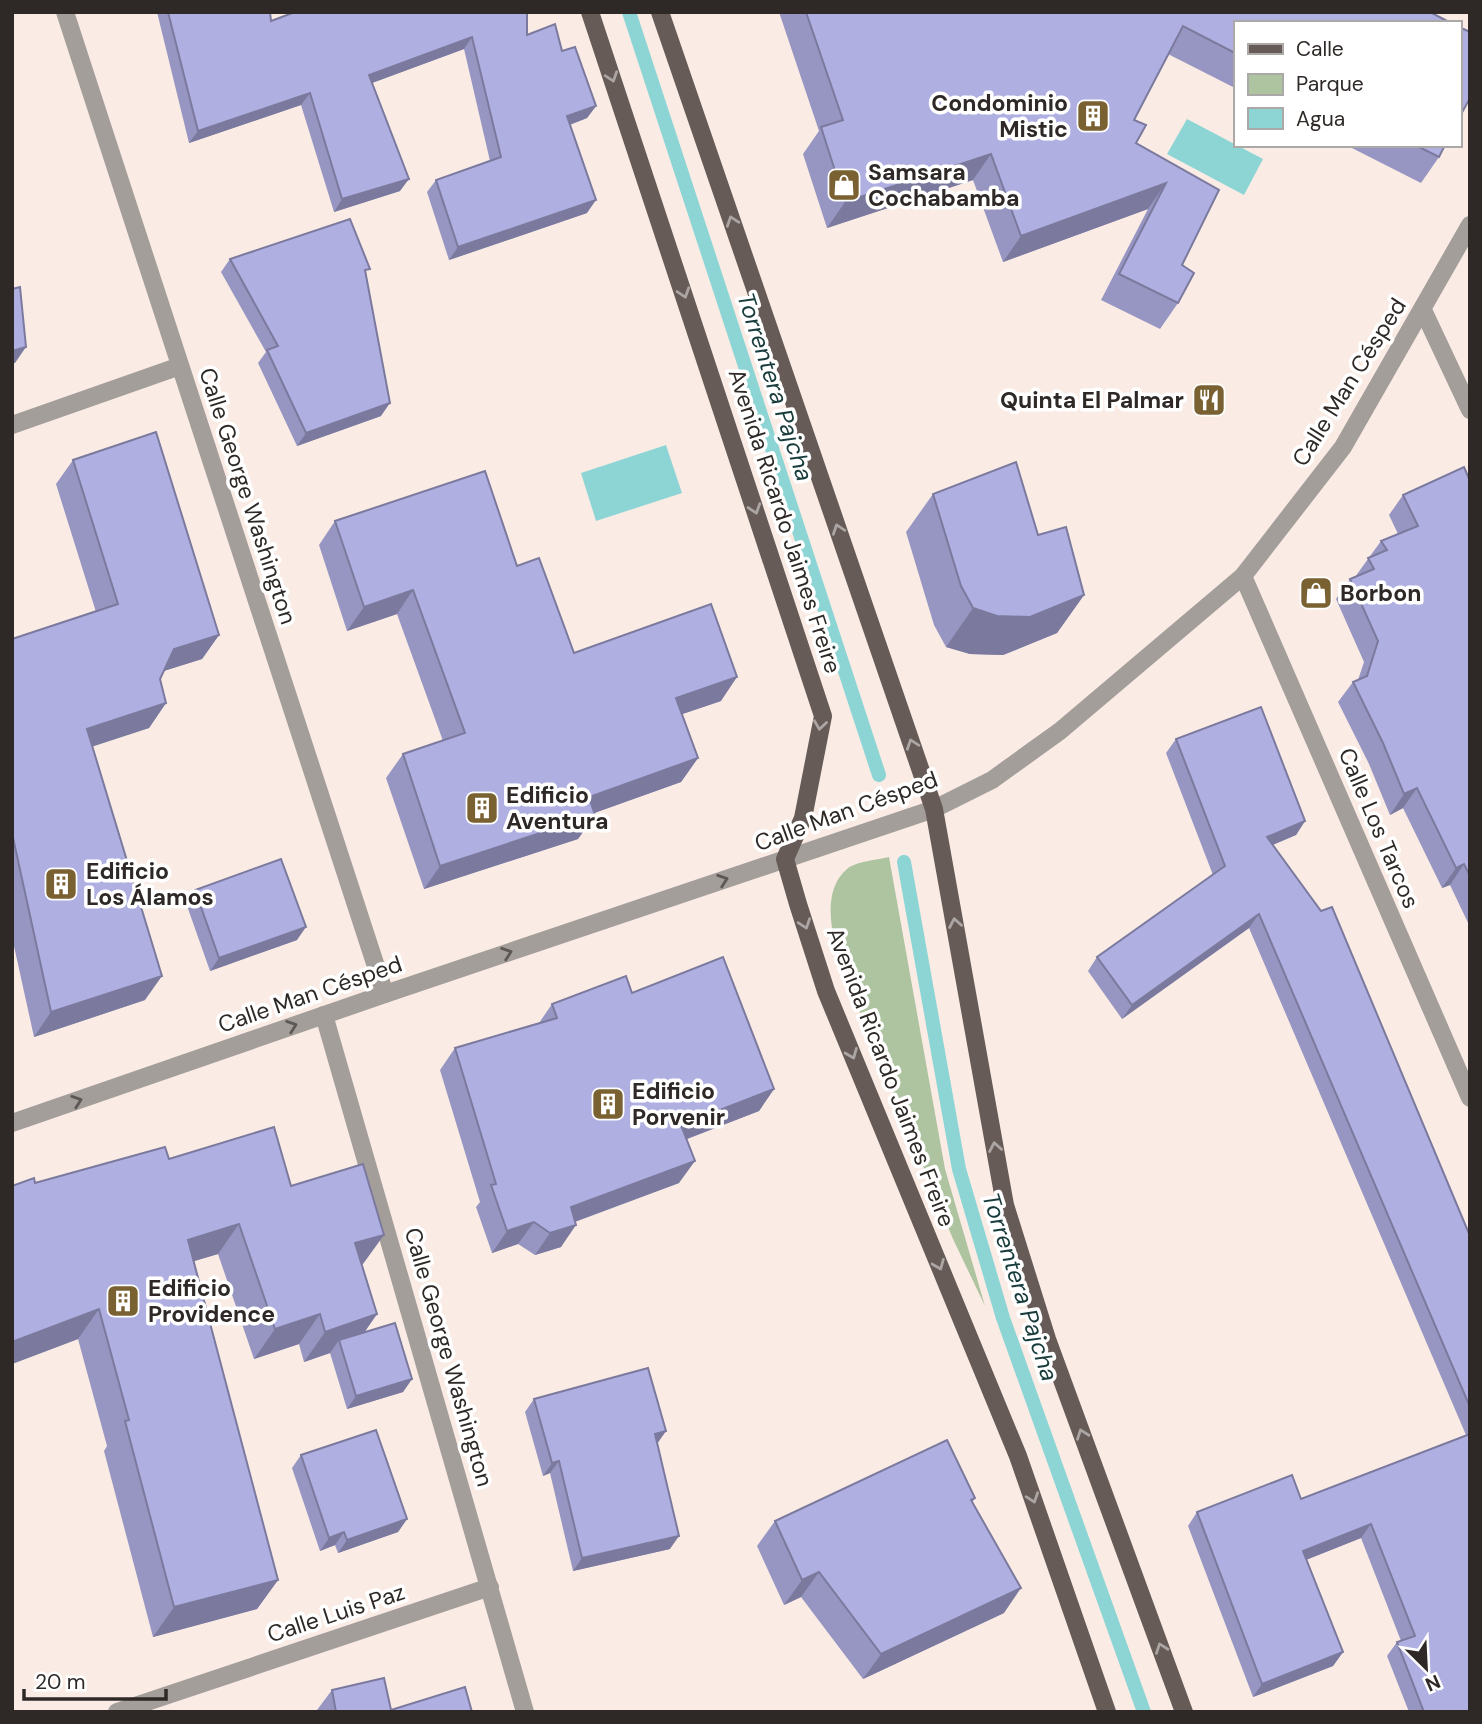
<svg xmlns="http://www.w3.org/2000/svg" width="1482" height="1724" font-family="'DM Sans',sans-serif">
<style>
.green{fill:#aec4a0}
.water{fill:#8dd5d5}
.lines{fill:none;stroke-linecap:round;stroke-linejoin:round}
.stream{stroke:#8dd5d5;stroke-width:14}
.minor{stroke:#a49e9b;stroke-width:18}
.major{stroke:#665b57;stroke-width:18}
.wall{fill:#9796c2}
.shaded-wall{fill:#7b7a9e}
.building{fill:#b0afe1;stroke:#7b7a9e;stroke-width:2}
.oneway{stroke:#aba5a3}
.oneway2{stroke:#5d5855}
.labels{text-anchor:middle;stroke-width:7;stroke-linejoin:round;paint-order:stroke}
.poi-label{font-size:23px;font-weight:bold;fill:#2e2926;stroke:#fff;text-anchor:start}
.street-label{font-size:23px;fill:#2e2926;stroke:#fff}
.water-label{font-size:24px;font-style:italic;fill:#183b3b;stroke:#fff}
</style>
<rect width="100%" height="100%" fill="#faece5"/>
<!-- green -->
<path class="green" d="M889,857l56,312 40,137 -32,-67 -101,-246c-13,-33 -38,-96 -5,-124 9,-8 31,-9 42,-12z"/>
<!-- water -->
<g class="water">
<path d="M1187,119l76,40 -19,36 -77,-41z"/>
<path d="M666,445l16,48 -86,28 -15,-48z"/>
</g>
<g class="lines">
<!-- stream -->
<g class="stream">
<path d="M629,12l250,763"/>
<path d="M904,862l55,307 44,149 141,394"/>
</g>
<!-- minor -->
<g class="minor">
<path d="M65,12l320,982"/>
<path d="M1423,310l47,100"/>
<path d="M12,425l168,-59"/>
<path d="M1243,576l227,522"/>
<path d="M324,1015l201,697"/>
<path d="M12,1123l373,-129 549,-185 58,-29 68,-49 183,-155 100,-129 127,-222"/>
<path d="M117,1712l373,-125"/>
</g>
<!-- major -->
<g class="major">
<path d="M590,12l233,704 -20,102 -18,41 13,45 28,87 192,465 89,256"/>
<path d="M660,12l274,797 71,396 42,134 137,373"/>
</g>
</g>
<!-- wall -->
<g class="wall">
<path d="M157,12h113l1,9 256,14 35,16 34,55 -9,12 -17,7 17,88 -138,47 -22,-68 9,-12 54,-19 -26,-112 -92,34 28,108 -66,21 -33,-107 -112,38z"/>
<path d="M779,12h651l-195,11v65l-67,-34 -34,66 2,23 83,47 -37,75 -4,38 -18,26 -59,-29 47,-91 -145,53 -30,-82 -146,48 -24,-74 16,-23z"/>
<path d="M1346,145h99l-6,12 -18,26z"/>
<path d="M230,259l136,16 15,141 -84,30 -39,-83 8,-11 -45,-80z"/>
<path d="M73,460l146,175 -17,24 -38,12 -4,8 6,24 -17,25 -57,18 53,254 -111,37 -22,-100v-298l84,-27 -40,-128z"/>
<path d="M1470,481v446l-20,-42 -8,3 -39,-80 -13,7 -21,-51 -31,-62 15,-20 5,-2 6,-18 -28,-63 14,-20 5,-2 26,-36 17,-7 -9,-19 14,-20z"/>
<path d="M933,494l105,41 46,60 -27,38 -54,22 -33,-1 -24,-7 -12,-22 -28,-93z"/>
<path d="M335,521l182,45 57,87 147,48 -39,13 16,44 -17,24 -87,31 1,2 -17,24 -154,50 -38,-111 17,-24 40,-13 -46,-127 -50,17 -28,-86z"/>
<path d="M1176,739l129,82 -9,14 -23,10 197,391v476h-61l-22,-56 10,-14 4,-1 -40,-103 -55,22 37,92 -10,14 -80,31 -65,-171 9,-14 104,-13 165,-64 -217,-507 -127,91 -34,-48 9,-14 116,-82 -47,-122z"/>
<path d="M195,890l102,50 -87,31 -24,-68z"/>
<path d="M632,993l142,96 -15,22 -72,28 -8,44 -104,39 -14,25 -26,8 -17,-11 -26,9 -16,-46 4,-5 -40,-132 15,-22 84,-25 13,-19z"/>
<path d="M169,1159l194,105 -1,1 15,49 -13,19 48,46 -9,13 -56,17 -17,-56 -26,9 -5,-18 -45,15 -36,-105 -24,7 84,319 -21,29 -104,28 -49,-186 3,-5 -29,-107 -66,25v-178z"/>
<path d="M534,1399l132,32 -9,12 13,106 -97,22 -23,-98 -7,3 -18,-64z"/>
<path d="M301,1455l106,64 -9,13 -60,21 -3,-8 -15,6 -28,-83z"/>
<path d="M975,1498l-3,5 32,110 -141,66 -62,-82 -17,8 -27,-59 18,-25z"/>
<path d="M332,1690l59,20 81,2h-154l-1,-2z"/>
</g>
<!-- shaded-wall -->
<g class="shaded-wall">
<path d="M472,37l-8,12 -103,38 8,-12z"/>
<path d="M310,93l-9,12 -112,38 9,-12z"/>
<path d="M596,106l-9,12 -29,11 9,-13z"/>
<path d="M991,154l-18,26 -146,48 18,-26z"/>
<path d="M409,179l-9,12 -66,21 8,-13z"/>
<path d="M1166,183l-18,26 -145,53 18,-26z"/>
<path d="M596,200l-9,13 -138,47 9,-13z"/>
<path d="M26,347l-11,16 -3,1v-13z"/>
<path d="M390,403l-9,13 -84,30 9,-13z"/>
<path d="M413,590l-16,24 -50,17 17,-24z"/>
<path d="M1084,595l-27,38 -54,22 -33,-1 -24,-7 27,-39z"/>
<path d="M219,635l-17,24 -45,14 17,-24z"/>
<path d="M737,677l-16,24 -62,21 17,-24z"/>
<path d="M166,703l-17,25 -79,26 17,-25z"/>
<path d="M698,758l-17,24 -109,39 17,-24z"/>
<path d="M1417,788l-14,20 -13,7 14,-21z"/>
<path d="M595,815l-17,24 -154,50 16,-23z"/>
<path d="M1305,821l-9,14 -39,16 10,-14z"/>
<path d="M1464,864l-14,21 -8,3 14,-20z"/>
<path d="M1259,914l-10,14 -127,91 10,-14z"/>
<path d="M306,927l-9,13 -87,31 9,-13z"/>
<path d="M162,976l-17,24 -111,37 17,-25z"/>
<path d="M774,1089l-15,22 -93,36 15,-22z"/>
<path d="M695,1161l-16,22 -124,46 16,-22z"/>
<path d="M534,1222l-16,22 -26,9 15,-22z"/>
<path d="M239,1224l-21,30 -50,15 20,-29z"/>
<path d="M576,1225l-15,22 -26,8 15,-22z"/>
<path d="M384,1235l-21,29 -29,9 21,-30z"/>
<path d="M99,1309l-21,30 -66,25v-22z"/>
<path d="M320,1314l-21,30 -45,15 21,-30z"/>
<path d="M377,1314l-21,30 -17,-4 -9,13 -26,9 21,-30z"/>
<path d="M412,1379l-9,13 -56,17 9,-13z"/>
<path d="M666,1431l-9,13 -2,-10z"/>
<path d="M559,1461l-9,12 -7,3 9,-13z"/>
<path d="M407,1519l-9,13 -60,21 9,-13z"/>
<path d="M1371,1524l-10,14 -68,27 10,-14z"/>
<path d="M344,1532l-9,13 -15,6 9,-13z"/>
<path d="M679,1536l-9,13 -97,22 9,-13z"/>
<path d="M819,1572l-18,25 -17,8 18,-25z"/>
<path d="M278,1580l-21,29 -104,28 21,-30z"/>
<path d="M1021,1588l-17,25 -141,66 18,-25z"/>
<path d="M1343,1652l-10,14 -80,31 9,-13z"/>
</g>
<!-- building -->
<g class="building">
<path d="M168,12h102l1,9 24,-9h232v23l28,-11 7,27 13,-4 21,59 -29,10 29,84 -138,47 -22,-67 65,-23 -29,-120 -103,38 40,104 -67,20 -32,-106 -112,38z"/>
<path d="M806,12h624l21,11h-216v30l-52,-27 -49,94 12,5 -10,18 83,47 -37,75 12,8 -16,30 -59,-29 47,-91 -145,53 -30,-82 -146,48 -24,-75 22,-7z"/>
<path d="M1459,27l11,5v66l-11,20z"/>
<path d="M1415,145h30l-6,12z"/>
<path d="M350,219l20,50 -5,1 25,133 -84,30 -39,-83 11,-4 -48,-87z"/>
<path d="M20,287l6,60 -14,4v-62z"/>
<path d="M156,432l63,203 -45,14 -14,30 6,24 -79,26 75,247 -111,36 -39,-179v-194l106,-35 -45,-144z"/>
<path d="M1016,462l22,73 28,-8 18,68 -54,22 -33,-1 -24,-8 -12,-22 -28,-92z"/>
<path d="M1464,467l6,14v395l-6,-12 -8,4 -39,-80 -13,6 -21,-51 -30,-61 14,-6 11,-35 -28,-62 24,-10 -6,-11 19,-8 -6,-9 37,-15 -15,-31z"/>
<path d="M485,471l32,95 22,-8 35,95 137,-49 26,73 -61,21 22,60 -109,39 6,18 -155,51 -37,-112 62,-21 -52,-143 -49,17 -29,-86z"/>
<path d="M1261,707l44,114 -38,16 54,74 11,-4 138,329v171l-211,-493 -127,91 -35,-48 128,-91 -49,-127z"/>
<path d="M281,859l25,68 -87,31 -24,-68z"/>
<path d="M723,957l51,132 -93,36 14,36 -124,46 5,18 -26,8 -16,-11 -27,9 -16,-46 5,-1 -41,-136 102,-30 -5,-14 74,-28 6,17z"/>
<path d="M274,1127l17,59 72,-22 21,71 -29,8 22,71 -52,18 -5,-18 -45,15 -36,-105 -51,16 90,340 -104,27 -49,-186 4,-1 -30,-111 -87,33v-156l22,-8 1,5 130,-36 4,12z"/>
<path d="M395,1323l17,56 -56,17 -17,-56z"/>
<path d="M648,1368l18,63 -11,3 24,102 -97,22 -23,-97 -7,2 -18,-64z"/>
<path d="M376,1430l31,89 -60,21 -3,-8 -15,6 -28,-83z"/>
<path d="M1470,1434v278h-46l-27,-70 18,-6 -44,-112 -68,27 40,101 -81,32 -65,-172 95,-37 9,24z"/>
<path d="M947,1440l28,58 -4,2 50,88 -140,66 -62,-82 -17,8 -27,-59z"/>
<path d="M384,1678l7,32 74,-23 7,25h-136l-4,-22z"/>
</g>
<!-- one-way arrows -->
<defs><path id="oneway-chevron" d="M-2-3.5L2.5 0L-2 3.5" fill="none" stroke-width="1.6" stroke-linecap="round" stroke-linejoin="round" transform="scale(1.75)"/></defs>
<g class="oneway">
<use href="#oneway-chevron" transform="translate(612 77) rotate(71)"/>
<use href="#oneway-chevron" transform="translate(732 221) rotate(-109)"/>
<use href="#oneway-chevron" transform="translate(684 293) rotate(72)"/>
<use href="#oneway-chevron" transform="translate(755 509) rotate(72)"/>
<use href="#oneway-chevron" transform="translate(838 529) rotate(-109)"/>
<use href="#oneway-chevron" transform="translate(820 725) rotate(98)"/>
<use href="#oneway-chevron" transform="translate(912 744) rotate(-109)"/>
<use href="#oneway-chevron" transform="translate(955 923) rotate(-100)"/>
<use href="#oneway-chevron" transform="translate(805 924) rotate(71)"/>
<use href="#oneway-chevron" transform="translate(852 1054) rotate(68)"/>
<use href="#oneway-chevron" transform="translate(995 1147) rotate(-100)"/>
<use href="#oneway-chevron" transform="translate(939 1265) rotate(68)"/>
<use href="#oneway-chevron" transform="translate(1082 1434) rotate(-110)"/>
<use href="#oneway-chevron" transform="translate(1033 1498) rotate(71)"/>
<use href="#oneway-chevron" transform="translate(1161 1648) rotate(-110)"/>
</g>
<g class="oneway2">
<use href="#oneway-chevron" transform="translate(723 880) rotate(-19)"/>
<use href="#oneway-chevron" transform="translate(507 953) rotate(-19)"/>
<use href="#oneway-chevron" transform="translate(292 1026) rotate(-19)"/>
<use href="#oneway-chevron" transform="translate(77 1101) rotate(-19)"/>
</g>
<!-- icons -->
<defs>
<symbol id="building-square" viewBox="-11 -11 22 22"><rect x="-9" y="-9" width="18" height="18" rx="4" fill="#796131" stroke="#fff"/><path d="M-4-6H4V6H1V3H-1V6H-4ZM-2.5-4.3h1.7v1.8h-1.7ZM.8-4.3h1.7v1.8H.8ZM-2.5-1h1.7V.8h-1.7ZM.8-1h1.7V.8H.8Z" fill="#fff"/></symbol>
<symbol id="shop-square" viewBox="-11 -11 22 22"><rect x="-9" y="-9" width="18" height="18" rx="4" fill="#796131" stroke="#fff"/><path d="M-5-2.5h2.3a2.7 3.5 0 0 1 5.4 0H5L5.5 6h-11ZM-1.5-2.5h3a1.5 2.3 0 0 0-3 0Z" fill="#fff"/></symbol>
<symbol id="restaurant-square" viewBox="-11 -11 22 22"><rect x="-9" y="-9" width="18" height="18" rx="4" fill="#796131" stroke="#fff"/><path d="M-5-6h1v4h1v-4h1v4h1v-4h1v5L-1.5 .5V6h-2V.5L-5-1ZM5-6V6H3V1.5H1.5Q1.5-4 5-6Z" fill="#fff"/></symbol>
</defs>
<g fill-rule="evenodd">
<use href="#building-square" x="1074" y="97" width="38" height="38"/>
<use href="#shop-square" x="825" y="166" width="38" height="38"/>
<use href="#restaurant-square" x="1190" y="381" width="38" height="38"/>
<use href="#shop-square" x="1297" y="574" width="38" height="38"/>
<use href="#building-square" x="463" y="789" width="38" height="38"/>
<use href="#building-square" x="42" y="865" width="38" height="38"/>
<use href="#building-square" x="589" y="1085" width="38" height="38"/>
<use href="#building-square" x="104" y="1282" width="38" height="38"/>
</g>
<g class="labels">
<!-- poi labels -->
<g class="poi-label">
<text x="1068" y="111" text-anchor="end">Condominio<tspan x="1068" dy="26">Mistic</tspan></text>
<text x="868" y="180">Samsara<tspan x="868" dy="26">Cochabamba</tspan></text>
<text x="1184" y="408" text-anchor="end">Quinta El Palmar</text>
<text x="1340" y="601">Borbon</text>
<text x="506" y="803">Edificio<tspan x="506" dy="26">Aventura</tspan></text>
<text x="86" y="879">Edificio<tspan x="86" dy="26">Los Álamos</tspan></text>
<text x="632" y="1099">Edificio<tspan x="632" dy="26">Porvenir</tspan></text>
<text x="148" y="1296">Edificio<tspan x="148" dy="26">Providence</tspan></text>
</g>
<!-- street labels -->
<g class="street-label">
<text transform="translate(1349 382) rotate(-58)" y="8">Calle Man Césped</text>
<text transform="translate(248 496) rotate(72)" y="8">Calle George Washington</text>
<text transform="translate(785 521) rotate(72)" y="8">Avenida Ricardo Jaimes Freire</text>
<text transform="translate(846 811) rotate(-20)" y="8">Calle Man Césped</text>
<text transform="translate(1379 828) rotate(67)" y="8">Calle Los Tarcos</text>
<text transform="translate(310 994) rotate(-19)" y="8">Calle Man Césped</text>
<text transform="translate(891 1077) rotate(69)" y="8">Avenida Ricardo Jaimes Freire</text>
<text transform="translate(449 1357) rotate(74)" y="8">Calle George Washington</text>
<text transform="translate(336 1613) rotate(-18)" y="8">Calle Luis Paz</text>
</g>
<!-- water labels -->
<g class="water-label">
<text transform="translate(775 387) rotate(72)" y="8">Torrentera Pajcha</text>
<text transform="translate(1020 1287) rotate(72)" y="8">Torrentera Pajcha</text>
</g>
</g>
<!-- border -->
<rect width="1482" height="1724" fill="none" stroke="#2e2926" stroke-width="28"/>
<!-- legend -->
<rect x="1234" y="21" width="228" height="126" fill="#ffffff" stroke="#aba9a8" stroke-width="2"/>
<rect x="1248" y="44" width="35" height="10" fill="#665b57" stroke="#aba9a8" stroke-width="2"/>
<text x="1296" y="56" font-size="21" fill="#2e2926">Calle</text>
<rect x="1248" y="74" width="35" height="21" fill="#aec4a0" stroke="#aba9a8" stroke-width="2"/>
<text x="1296" y="91" font-size="21" fill="#2e2926">Parque</text>
<rect x="1248" y="108" width="35" height="21" fill="#8dd5d5" stroke="#aba9a8" stroke-width="2"/>
<text x="1296" y="126" font-size="21" fill="#2e2926">Agua</text>
<!-- north arrow -->
<g transform="translate(1426 1668) rotate(156)" stroke="#ffffff" stroke-width="5" paint-order="stroke">
<path d="M0-5L12 26L0 18L-12 26Z" fill="#2e2926"/>
<text y="-10" font-size="19" font-weight="bold" text-anchor="middle" fill="#2e2926">N</text>
</g>
<!-- scale -->
<path d="M24 1689v10h142v-10" fill="none" stroke="#2e2926" stroke-width="3.5"/>
<text x="35" y="1689" font-size="21" fill="#2e2926" stroke="#ffffff" stroke-width="5" paint-order="stroke">20 m</text>
</svg>
